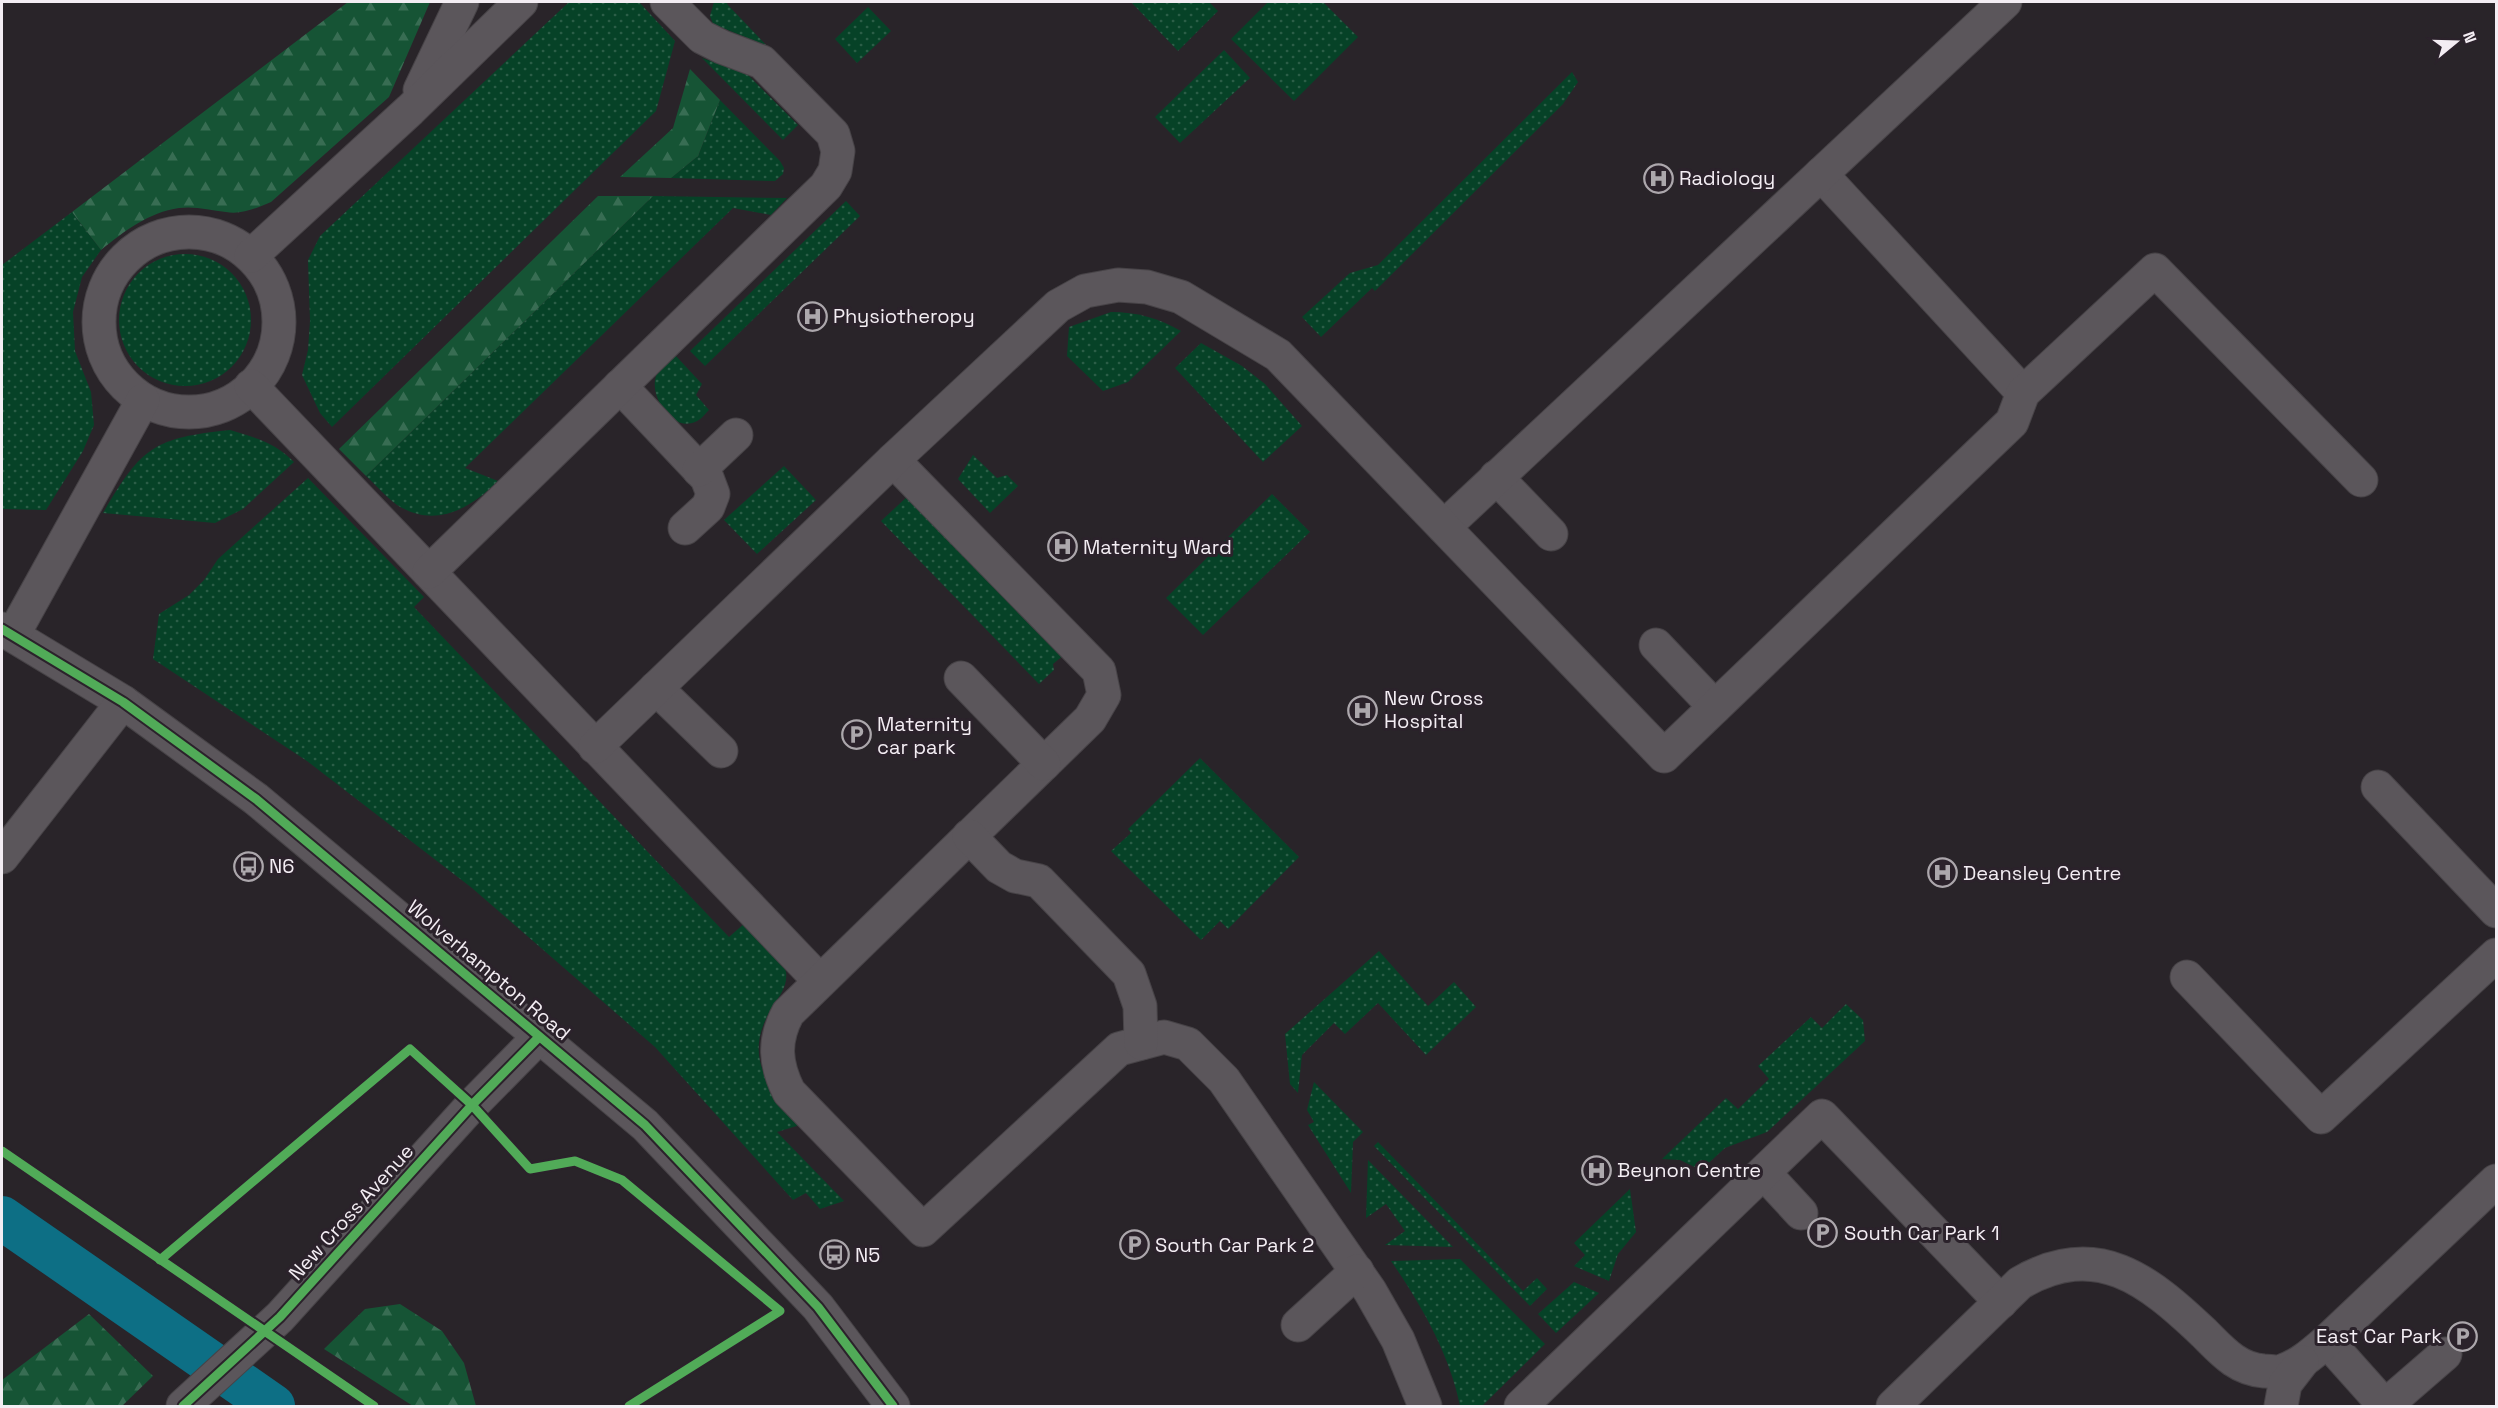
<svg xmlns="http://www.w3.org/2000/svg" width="2498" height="1408" font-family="'Space Grotesk',sans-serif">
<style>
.grass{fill:url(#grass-dots)}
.forest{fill:url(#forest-firs)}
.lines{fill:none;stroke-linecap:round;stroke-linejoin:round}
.canal{stroke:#0d6f85;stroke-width:44}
.minor-casing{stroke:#474347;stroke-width:35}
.minor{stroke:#5b565b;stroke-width:33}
.cycleway-casing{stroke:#2b222b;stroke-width:13}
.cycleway{stroke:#51ab58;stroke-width:9}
.labels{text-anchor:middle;stroke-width:6;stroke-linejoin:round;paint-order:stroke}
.poi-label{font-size:20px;fill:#f3edf3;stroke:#2b222b;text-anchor:start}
.street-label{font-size:20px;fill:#f3edf3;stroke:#2b222b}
</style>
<defs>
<pattern id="grass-dots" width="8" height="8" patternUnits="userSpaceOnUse" patternTransform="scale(1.5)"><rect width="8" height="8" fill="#064227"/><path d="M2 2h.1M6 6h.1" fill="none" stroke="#2b5e47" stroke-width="1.8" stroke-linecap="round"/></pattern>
<pattern id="forest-firs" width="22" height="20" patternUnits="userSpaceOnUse" patternTransform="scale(1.5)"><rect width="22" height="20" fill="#165435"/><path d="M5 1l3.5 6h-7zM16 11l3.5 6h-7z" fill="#386d53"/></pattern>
</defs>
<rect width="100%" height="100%" fill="#292429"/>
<!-- grass -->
<g class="grass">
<path d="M569,2h70l36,39 -19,70 -324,316 -12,-14 -18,-38 6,-25 2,-29 -2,-61 12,-24z"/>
<path d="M714,2h14l-1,2 40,42 -54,-22 -3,-8z"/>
<path d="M1131,2h78l9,9 -40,40z"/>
<path d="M1268,2h55l35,35 -64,64 -63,-62z"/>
<path d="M868,7l23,24 -34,32 -22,-24z"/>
<path d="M1224,50l26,28 -70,65 -25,-26z"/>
<path d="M702,58l44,15 52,52 -15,15z"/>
<path d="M1572,72l6,10 -15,22 -188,187 -3,-3 -51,49 -19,-20 48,-44 28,-8z"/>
<path d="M720,100l60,61 4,7 -1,6 -8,7 -104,-3 27,-22z"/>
<path d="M653,196l134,2 -16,17 -38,-7 -268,260 33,13c-28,28 -63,48 -101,24 -11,-8 -21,-20 -31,-29z"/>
<path d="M846,201l14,15 -155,150 -15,-15z"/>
<path d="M72,212l29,38 -19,27 -9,35 2,39 16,41 3,33 -11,26 -37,59 -44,-1v-244z"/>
<circle cx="185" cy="320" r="66"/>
<path d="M1111,312c26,0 47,6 70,19l-53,51 -25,9 -36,-35 2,-29z"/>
<path d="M1201,343l41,23 23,18 37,42 -39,36 -88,-94z"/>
<path d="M675,355l27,29 -6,11 13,15c-4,4 -8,10 -14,12 -23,10 -46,-26 -39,-46 3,-9 12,-15 19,-21z"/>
<path d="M230,430c24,7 46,13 64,32l-51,47 -28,14 -112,-10c39,-66 50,-75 127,-83z"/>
<path d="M973,455l24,23 10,-3 11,11 -28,27 -32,-34z"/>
<path d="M784,466l32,34 -59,54 -33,-34z"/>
<path d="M308,478l116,119 -10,10 315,330 16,-14c11,12 38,34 41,49 2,13 -6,24 -13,34 -32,51 -5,79 27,119l-23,7 67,69 -24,8 -14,-16 -13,7 -138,-153 -183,-159 -165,-127 -154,-102 6,-45 30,-19 15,-15 14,-21z"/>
<path d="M1272,494l38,38 -107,103 -37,-37z"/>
<path d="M909,495l156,159 -12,10 1,6 -15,14 -158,-163z"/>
<path d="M1200,758l99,99 -71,72 -8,-8 -19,19 -90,-89 20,-18 -3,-4z"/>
<path d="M1379,951l49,55 26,-24 22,25 -50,48 -48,-52 -33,31 -11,-11 -32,32 -4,38 -8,-9 -5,-50z"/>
<path d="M1846,1004l17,16 2,21 -98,91 -42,16 -24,22 -21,-10 -18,-1 64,-61 12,11 31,-30 -11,-13 53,-49 11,11z"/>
<path d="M1314,1082l49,50 -10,10 -2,51 -43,-68 6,-3 -7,-12z"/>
<path d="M1378,1142l145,149 14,-13 10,11 -17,17 -156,-160z"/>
<path d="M1368,1160l85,87 -68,-2 20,-14 -19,-27 -20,14z"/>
<path d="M1630,1189l6,43 -18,22 -9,27 -35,-15 11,-11 -11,-12z"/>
<path d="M1460,1259l85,85 -63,62h-22c-10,-51 -39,-102 -69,-145z"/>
<path d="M1574,1282l25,11 -43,40 -18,-19z"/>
</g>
<!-- forest -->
<g class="forest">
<path d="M348,2h82l-41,95 -118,105c-14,6 -30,13 -45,10 -16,-2 -31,-6 -47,-4 -30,4 -56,24 -78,42l-29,-38z"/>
<path d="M690,69l30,31 -22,56 -27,22 -51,-1 53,-49z"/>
<path d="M598,196h55l-287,280 -27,-27z"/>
<path d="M400,1304l42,27 22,32 12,43h-63l-89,-57 41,-40z"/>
<path d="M89,1314l64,62 -31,30h-120v-26z"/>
</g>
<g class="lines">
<!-- canal -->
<path class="canal" d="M2,1218l271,188"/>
<defs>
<g id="minor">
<path d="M420,90l42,-88"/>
<path d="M1821,174l202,219"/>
<circle cx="189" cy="322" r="90"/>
<path d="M251,256l159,-146 111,-108"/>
<path d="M251,386l569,595"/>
<path d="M620,386l87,92 6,16 -5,13 -23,21"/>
<path d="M893,460l206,211 5,24 -14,24 -302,294c-15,28 -13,51 1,79l134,138 196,-181 45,-12 24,7 36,36 146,211 28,49 27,66"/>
<path d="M699,470l37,-35"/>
<path d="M1496,477l55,57"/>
<path d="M1444,527l561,-525"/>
<path d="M429,572l397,-386 9,-15 3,-20 -5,-17 -71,-72 -40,-15 -20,-10 -35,-35"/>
<path d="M2,629l121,73 133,97 389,326 173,182 75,99"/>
<path d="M13,635l130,-235"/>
<path d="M1656,645l59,62"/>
<path d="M961,678l83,86"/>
<path d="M656,688l65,63"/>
<path d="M595,747l298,-287 165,-154 27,-15 33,-6 29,2 34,10 97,58 386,401 348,-334 11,-29 132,-123 206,210"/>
<path d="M2378,787l118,124"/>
<path d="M969,836l30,31 16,9 24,5 90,93 11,32 1,37"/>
<path d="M2,857l121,-155"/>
<path d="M2187,977l134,140 175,-162"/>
<path d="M1764,1173l37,40"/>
<path d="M1298,1325l59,-54"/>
<path d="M2327,1341l58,65 60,-52"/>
<path d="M183,1406l97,-89 192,-212 67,-68"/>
<path d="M1521,1406l301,-290 179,186"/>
<path d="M1893,1406l127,-123c77,-45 128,-3 184,50 18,18 33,36 60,38 6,0 12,2 18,0 18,-6 31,-18 45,-30l169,-160"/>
<path d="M2281,1406l4,-22 17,-22"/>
</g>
</defs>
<!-- minor casing -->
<use href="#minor" class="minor-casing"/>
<!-- minor -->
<use href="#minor" class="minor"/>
<defs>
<g id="cycleway">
<path d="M2,629l121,73 133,97 389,326 173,182 75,99"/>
<path d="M2,1151l372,255"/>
<path d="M160,1260l250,-211 62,56 58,64 45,-8 47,19 158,131 -151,95"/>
<path d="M183,1406l97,-89 192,-212 67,-68"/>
</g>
</defs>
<!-- cycleway casing -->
<use href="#cycleway" class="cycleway-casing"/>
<!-- cycleway -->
<use href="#cycleway" class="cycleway"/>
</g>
<!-- icons -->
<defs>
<symbol id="hospital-ring" viewBox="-11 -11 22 22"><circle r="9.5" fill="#2b222b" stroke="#aca7ac" stroke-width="1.5"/><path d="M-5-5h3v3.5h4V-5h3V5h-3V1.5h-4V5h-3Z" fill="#aca7ac"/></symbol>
<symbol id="parking-ring" viewBox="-11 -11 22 22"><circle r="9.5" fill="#2b222b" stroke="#aca7ac" stroke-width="1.5"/><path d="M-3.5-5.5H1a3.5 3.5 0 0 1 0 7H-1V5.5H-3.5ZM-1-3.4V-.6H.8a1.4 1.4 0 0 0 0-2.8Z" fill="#aca7ac"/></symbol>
<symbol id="bus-ring" viewBox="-11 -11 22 22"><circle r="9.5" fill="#2b222b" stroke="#aca7ac" stroke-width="1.5"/><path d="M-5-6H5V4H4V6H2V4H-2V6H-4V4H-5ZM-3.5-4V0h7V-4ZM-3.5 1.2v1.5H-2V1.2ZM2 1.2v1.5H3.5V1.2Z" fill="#aca7ac"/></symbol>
</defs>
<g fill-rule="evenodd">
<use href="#hospital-ring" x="1642" y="162" width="33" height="33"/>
<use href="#hospital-ring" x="796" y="300" width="33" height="33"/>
<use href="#hospital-ring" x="1046" y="530" width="33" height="33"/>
<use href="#hospital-ring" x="1346" y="694" width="33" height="33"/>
<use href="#parking-ring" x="840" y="718" width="33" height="33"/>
<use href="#bus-ring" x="232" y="850" width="33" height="33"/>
<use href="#hospital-ring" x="1926" y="856" width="33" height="33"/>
<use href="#hospital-ring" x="1580" y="1154" width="33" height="33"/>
<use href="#parking-ring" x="1806" y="1216" width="33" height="33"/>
<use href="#parking-ring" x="1118" y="1228" width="33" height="33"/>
<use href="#bus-ring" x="818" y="1238" width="33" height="33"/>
<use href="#parking-ring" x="2446" y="1320" width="33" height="33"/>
</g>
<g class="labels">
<!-- poi labels -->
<g class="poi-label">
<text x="1679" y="185">Radiology</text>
<text x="833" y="323">Physiotheropy</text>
<text x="1083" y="554">Maternity Ward</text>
<text x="1384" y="705">New Cross<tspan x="1384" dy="23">Hospital</tspan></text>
<text x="877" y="731">Maternity<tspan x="877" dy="23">car park</tspan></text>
<text x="269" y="873">N6</text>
<text x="1963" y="880">Deansley Centre</text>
<text x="1617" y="1177">Beynon Centre</text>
<text x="1844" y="1240">South Car Park 1</text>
<text x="1155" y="1252">South Car Park 2</text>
<text x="855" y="1262">N5</text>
<text x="2442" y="1343" text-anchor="end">East Car Park</text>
</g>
<!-- street labels -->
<g class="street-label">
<text transform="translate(489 970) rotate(40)" y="7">Wolverhampton Road</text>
<text transform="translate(351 1212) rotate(-48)" y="7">New Cross Avenue</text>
</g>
</g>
<!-- border -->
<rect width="2498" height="1408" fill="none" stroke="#f3edf3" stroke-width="6"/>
<!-- north arrow -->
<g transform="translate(2456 42) rotate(71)" stroke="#2b222b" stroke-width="4.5" paint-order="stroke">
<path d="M0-4.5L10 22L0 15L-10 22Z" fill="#f3edf3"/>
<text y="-9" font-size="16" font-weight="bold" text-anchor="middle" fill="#f3edf3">N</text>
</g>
</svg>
